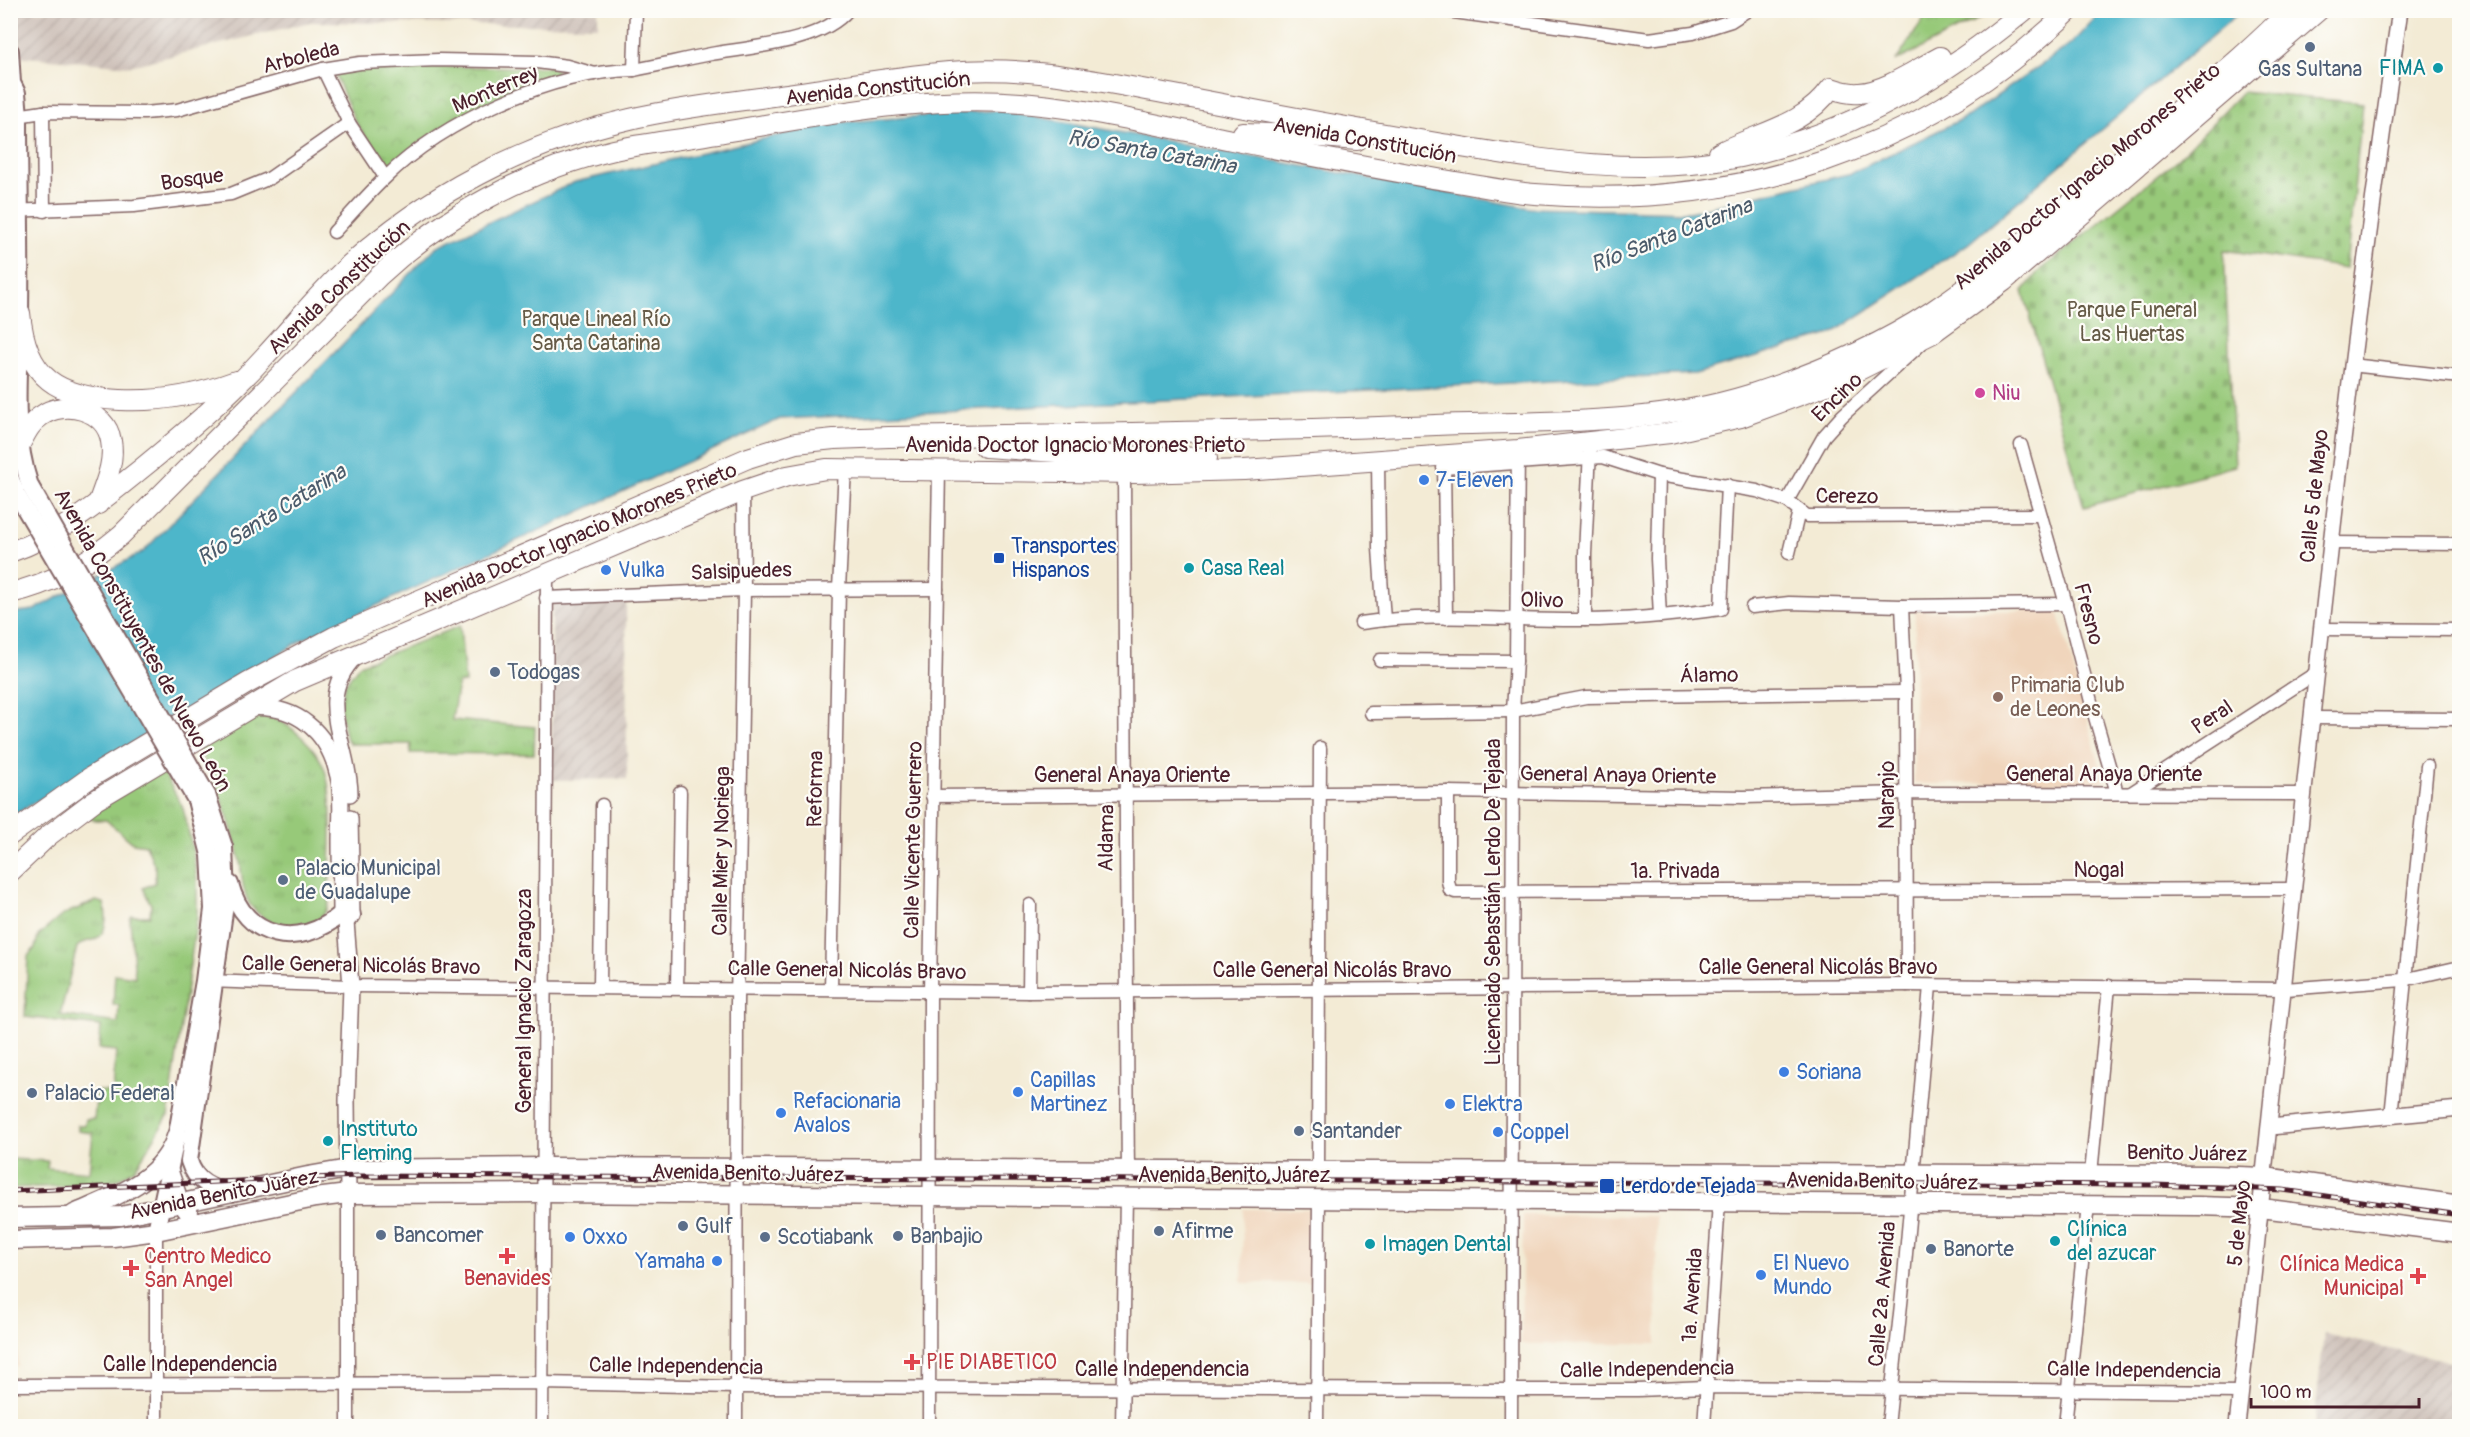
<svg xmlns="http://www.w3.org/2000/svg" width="2470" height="1437" font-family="Pangolin,sans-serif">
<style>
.built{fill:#f0d5bc}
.industrial{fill:url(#industrial-furrows)}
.grass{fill:url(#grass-tufts);stroke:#707452;stroke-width:1.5}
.cemetery{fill:url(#cemetery-stones);stroke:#707452;stroke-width:1.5}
.park{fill:url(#park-crowns);stroke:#707452;stroke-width:1.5}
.water{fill:#4db6ca;stroke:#4c6a7a;stroke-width:1.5}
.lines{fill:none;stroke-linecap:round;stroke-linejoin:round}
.minor-casing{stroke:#856666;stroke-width:15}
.tertiary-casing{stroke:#856666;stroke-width:18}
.secondary-casing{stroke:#856666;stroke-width:20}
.primary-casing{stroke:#856666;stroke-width:21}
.trunk-casing{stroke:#856666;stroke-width:22}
.minor{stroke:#fff;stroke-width:12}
.tertiary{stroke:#fff;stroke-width:15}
.secondary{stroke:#fff;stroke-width:16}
.primary{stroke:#fff;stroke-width:18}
.trunk{stroke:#fff;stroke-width:20}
.rail-casing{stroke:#4a1f2b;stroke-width:5}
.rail{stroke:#fdfcf7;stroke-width:3;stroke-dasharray:9;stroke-linecap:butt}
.secondary-bridge-casing{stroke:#856666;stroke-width:20;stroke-linecap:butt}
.secondary-bridge{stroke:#fff;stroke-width:16}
.service-dot{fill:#5c6f8a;stroke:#fdfcf7;stroke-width:2}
.culture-dot{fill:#0f9aa8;stroke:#fdfcf7;stroke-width:2}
.hotel-dot{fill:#d1479c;stroke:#fdfcf7;stroke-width:2}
.shop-dot{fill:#3f7fe0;stroke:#fdfcf7;stroke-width:2}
.transit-dot{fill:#1a4fb4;stroke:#fdfcf7;stroke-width:2}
.education-dot{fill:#8d6e63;stroke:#fdfcf7;stroke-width:2}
.health-dot{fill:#e0444e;stroke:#fdfcf7;stroke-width:2}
.labels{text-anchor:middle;stroke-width:4.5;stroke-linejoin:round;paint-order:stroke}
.street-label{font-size:21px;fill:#4a1f2b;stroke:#fdfcf7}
.culture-label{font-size:21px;fill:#0d838f;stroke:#fdfcf7;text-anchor:start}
.service-label{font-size:21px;fill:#4e5e75;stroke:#fdfcf7;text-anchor:start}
.park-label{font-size:21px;fill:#655a46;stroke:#fdfcf7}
.hotel-label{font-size:21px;fill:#b23c85;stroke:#fdfcf7;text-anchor:start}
.shop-label{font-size:21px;fill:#366cbe;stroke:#fdfcf7;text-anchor:start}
.transit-label{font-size:21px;fill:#164399;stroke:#fdfcf7;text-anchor:start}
.education-label{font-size:21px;fill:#785e54;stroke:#fdfcf7;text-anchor:start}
.health-label{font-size:21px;fill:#be3a42;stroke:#fdfcf7;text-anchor:start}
.water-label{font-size:22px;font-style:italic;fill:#4b5b6b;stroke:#fdfcf7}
</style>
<defs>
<pattern id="industrial-furrows" width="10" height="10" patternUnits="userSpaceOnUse" patternTransform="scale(1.5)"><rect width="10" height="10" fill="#cec1b9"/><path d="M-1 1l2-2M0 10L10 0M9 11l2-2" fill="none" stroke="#b2a59f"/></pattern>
<pattern id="grass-tufts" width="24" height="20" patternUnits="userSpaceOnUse" patternTransform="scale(1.5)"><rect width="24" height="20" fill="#97c979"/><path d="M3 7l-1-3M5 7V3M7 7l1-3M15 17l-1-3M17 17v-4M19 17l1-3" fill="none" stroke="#84ac69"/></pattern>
<pattern id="cemetery-stones" width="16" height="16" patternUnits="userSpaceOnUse" patternTransform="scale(1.5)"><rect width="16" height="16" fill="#97c979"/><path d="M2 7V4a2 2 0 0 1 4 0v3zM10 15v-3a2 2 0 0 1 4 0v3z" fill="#84ac69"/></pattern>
<pattern id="park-crowns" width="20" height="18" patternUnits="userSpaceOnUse" patternTransform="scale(1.5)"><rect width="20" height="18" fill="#97c979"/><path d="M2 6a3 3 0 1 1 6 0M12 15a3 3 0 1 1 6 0" fill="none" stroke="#84ac69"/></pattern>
</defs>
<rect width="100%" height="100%" fill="#fdfcf7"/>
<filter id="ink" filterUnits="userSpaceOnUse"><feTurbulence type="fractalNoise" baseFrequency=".0167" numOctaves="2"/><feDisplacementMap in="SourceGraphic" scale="12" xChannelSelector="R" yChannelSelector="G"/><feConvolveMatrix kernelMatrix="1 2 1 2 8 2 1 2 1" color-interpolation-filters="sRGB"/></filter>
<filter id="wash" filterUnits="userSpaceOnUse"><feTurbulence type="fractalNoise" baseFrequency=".008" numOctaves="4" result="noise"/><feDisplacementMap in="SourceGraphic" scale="24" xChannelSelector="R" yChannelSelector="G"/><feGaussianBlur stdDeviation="1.35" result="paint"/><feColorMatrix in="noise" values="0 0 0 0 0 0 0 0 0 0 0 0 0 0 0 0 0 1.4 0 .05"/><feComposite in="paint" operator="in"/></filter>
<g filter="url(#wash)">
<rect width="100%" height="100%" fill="#f3ebd5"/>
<!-- built -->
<g class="built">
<path d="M1915,611h143l46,171 -190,2z"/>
<path d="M1243,1209h69v74h-70z"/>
<path d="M1523,1215l133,1 1,128h-136z"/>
<path d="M16,1256l2,110h-7v-109z"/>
</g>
<!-- industrial -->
<g class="industrial">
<path d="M15,11h583v15l-288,-4 -180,44 -115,-10z"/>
<path d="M626,599l1,180 -75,1v-178z"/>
<path d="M2324,1334l135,29v63h-145z"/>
</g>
<!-- grass -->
<g class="grass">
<path d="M1929,11v-1l65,1 -98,50z"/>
<path d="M460,626l5,57h-7l-6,37 83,7 -1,27 -124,-1 1,-9h-61l-5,-8 -5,-29 5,-23 14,-19z"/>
<path d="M268,717c22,5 48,30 56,51 12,30 5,100 5,134 -3,13 -10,21 -24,24 -20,3 -41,-4 -54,-20 -11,-16 -8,-36 -13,-53 -9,-37 -22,-71 -40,-104l47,-30z"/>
<path d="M162,769l21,39 9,39 5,34v36l-29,199 -33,53 -18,11 -27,5 -79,3 -1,-29 38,2 -1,7 42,4 4,-39 -15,-2v-6h7l1,-6h8l3,-28 16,1 3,-41 -17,-2 2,-23 -76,-9 3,-61 7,-8 3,-12 22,-19 9,-5 27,-11 8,2c3,12 4,30 -9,36 -8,3 -12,2 -18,8l-17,68 58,8 1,-18h-6l2,-31 20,3 -5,-57 2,-4h18l1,-11 -8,-17 12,-5v-16l-9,-22 -13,-2 -27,-23h-12l-9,-4z"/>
</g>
<!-- cemetery -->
<path class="cemetery" d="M2242,92l121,11 -17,165 -122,-18 11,216 -151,41 -61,-216 14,-18 142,-115z"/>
<!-- park -->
<path class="park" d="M385,67h165l7,3v3c-59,26 -120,48 -166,95h-4l-32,-47 -20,-47 2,-4z"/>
<!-- water -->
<path class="water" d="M2102,11h139l-273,233 -137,90 -136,40 -915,45 -478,221 -291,177v-204l23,-3 109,-58 293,-305 139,-65 257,-59 168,-13 530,98 159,4 163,-39 116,-57 103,-72z"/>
</g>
<g filter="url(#ink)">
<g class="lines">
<defs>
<g id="minor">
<path d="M1439,10l210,29 44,-6 38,-12 17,-11"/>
<path d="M323,69l26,54 36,54"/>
<path d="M634,70l2,-60"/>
<path d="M43,112l1,99"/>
<path d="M10,117l33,-5 101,1 33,-3 146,-41 37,-6 78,-3 99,2 30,4 28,8"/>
<path d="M10,211l124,-5 97,-12 39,-16 79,-55"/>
<path d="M334,232c17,-18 33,-37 51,-54 59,-58 166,-106 249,-108 26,-5 51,-11 77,-16 40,-7 110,-11 137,-44"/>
<path d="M2351,365l109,12"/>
<path d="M2021,445l45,159 29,113 22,76"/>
<path d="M1378,459l1,89 5,72"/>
<path d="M1444,462l2,156"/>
<path d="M1443,468l160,-11 56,18 98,16 30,10 20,15 233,-1"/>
<path d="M1124,472c0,233 1,465 4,697"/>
<path d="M1659,475l-2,84 3,57"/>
<path d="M1787,501l37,-65 18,-20 79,-72"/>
<path d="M2330,543l130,1"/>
<path d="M1789,553l10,-42"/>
<path d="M546,598l198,-8 193,-1"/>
<path d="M1902,606l4,86 1,293"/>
<path d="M1752,607l37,-4 113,3 164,-2"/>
<path d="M1585,620v-66l5,-104"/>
<path d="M1361,623c74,-11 150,-2 224,-3 46,0 91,-5 136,-11l6,-124"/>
<path d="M2321,629l139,1"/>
<path d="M1380,660l136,1"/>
<path d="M1371,713l142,-2 73,-14 320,-5"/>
<path d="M2311,718l149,1"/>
<path d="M1448,792v89l2,9 5,2 838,-3"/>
<path d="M2131,793l185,-120"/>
<path d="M932,796l516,-4 296,5 162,-4 397,1"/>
<path d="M208,981l143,5 678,6 878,-7 378,4 118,-9 57,-13"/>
<path d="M600,987l2,-182"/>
<path d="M677,988l3,-196"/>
<path d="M831,990l8,-401 6,-121"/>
<path d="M1029,992l1,-87"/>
<path d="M2391,1116l36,-350"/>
<path d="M1318,1170l2,-422"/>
<path d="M2091,1174l18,-188"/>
<path d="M348,1194v232"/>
<path d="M10,1385l532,-2 194,4 775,3h127l67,-3 536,5"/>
<path d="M156,1426v-195"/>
<path d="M542,1426l5,-851"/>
<path d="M736,1426l1,-422 7,-414 -1,-99"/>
<path d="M929,1426l1,-435 9,-521"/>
<path d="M1122,1426l4,-229"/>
<path d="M1317,1426l2,-227"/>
<path d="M1511,1426l2,-715 3,-50 2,-211"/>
<path d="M1704,1426l15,-224"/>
<path d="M1888,1426l16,-150 26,-290"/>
<path d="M2065,1426l23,-221"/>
</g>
<g id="tertiary">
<path d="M249,708c47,-4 79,23 89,68 5,21 2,44 2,65 0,24 1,49 1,73l5,8 5,64 -4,114 1,94"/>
<path d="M350,794c0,-50 -38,-95 6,-138"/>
<path d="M346,922l6,-7 -2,-97"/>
<path d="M2270,1127l190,-18"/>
<path d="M2237,1426c52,-472 93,-945 163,-1416"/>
</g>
<g id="secondary">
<path d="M10,51l2,32 5,10 2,23c0,66 2,132 1,197 -1,59 -9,116 10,173"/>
<path d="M10,477l7,18"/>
<path d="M207,795l17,52 2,51 -37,263c6,21 23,27 43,32"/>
<path d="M230,884c15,56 69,66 111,30l11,1"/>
<path d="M156,1231l21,-97 27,-153 9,-72 -3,-54 -14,-55"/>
</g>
<g id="primary">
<path d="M169,1172l9,26 11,15"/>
<path d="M74,1214c41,-18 89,-33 103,-80"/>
<path d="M10,1218l111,-2 187,-40 40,-7 195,-2 1669,8 53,2 195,28"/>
<path d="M10,1240l103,-3 43,-6 159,-33 33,-4 195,-1 1656,13 62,2 199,25"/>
</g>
<g id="trunk">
<path d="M1243,133l54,2 60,5"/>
<path d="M1719,153c40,-21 84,-26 112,-65 9,3 18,6 28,5 25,-1 58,-24 81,-36"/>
<path d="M20,313c6,66 38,84 100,87 41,2 78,-5 116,-19"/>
<path d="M19,446c6,-11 11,-23 22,-30 23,-17 65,-7 70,25 4,22 -6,42 -13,63"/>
<path d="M985,447l129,9 93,2"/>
<path d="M10,552c51,-17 90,-50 131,-83 43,-35 86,-71 123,-112 28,-30 53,-62 83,-90 80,-73 178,-124 283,-148 47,-11 95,-16 143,-23 58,-8 117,-19 176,-24 83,-8 161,12 242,26 84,16 168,32 252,46 98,16 199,33 298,13 105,-22 202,-79 284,-147"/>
<path d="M10,593c42,-9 79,-31 111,-58l258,-259c64,-60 148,-106 235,-126 32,-7 65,-10 97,-16 105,-17 214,-41 321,-30 62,6 124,21 185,33 80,16 159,32 239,45 26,4 53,10 79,12 200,17 390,-43 535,-184"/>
<path d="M10,835l81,-58 157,-94 86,-46 414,-179 48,-15 38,-4 55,-2c183,-3 365,-5 547,-12 104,-4 213,1 313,-30 62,-20 127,-47 182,-83 75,-50 141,-110 209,-169 50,-44 104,-85 150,-133"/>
<path d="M10,872l38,-36 46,-35 201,-120 448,-190 44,-15 39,-7 309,4 109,-3 274,-20 152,-17 71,-16 94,-35 96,-48 73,-53 315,-271"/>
</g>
</defs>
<!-- minor casing -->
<use href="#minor" class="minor-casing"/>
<!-- tertiary casing -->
<use href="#tertiary" class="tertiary-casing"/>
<!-- secondary casing -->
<use href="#secondary" class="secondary-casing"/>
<!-- primary casing -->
<use href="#primary" class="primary-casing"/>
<!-- trunk casing -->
<use href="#trunk" class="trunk-casing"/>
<!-- minor -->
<use href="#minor" class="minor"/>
<!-- tertiary -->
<use href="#tertiary" class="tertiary"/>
<!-- secondary -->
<use href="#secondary" class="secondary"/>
<!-- primary -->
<use href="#primary" class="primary"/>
<!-- trunk -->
<use href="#trunk" class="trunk"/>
<defs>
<path id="rail" d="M10,1191l348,-15 1797,9 128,5 177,25"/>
</defs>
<!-- rail casing -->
<use href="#rail" class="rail-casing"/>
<!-- rail -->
<use href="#rail" class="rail"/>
<defs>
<g id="secondary-bridge">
<path d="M30,486l177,309"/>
<path d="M17,495l179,305"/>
</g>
</defs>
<!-- secondary-bridge casing -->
<use href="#secondary-bridge" class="secondary-bridge-casing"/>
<!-- secondary-bridge -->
<use href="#secondary-bridge" class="secondary-bridge"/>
</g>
</g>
<!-- markers -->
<g class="service-dot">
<circle cx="2310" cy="47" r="6"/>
<circle cx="495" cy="672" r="6"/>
<circle cx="283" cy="880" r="6"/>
<circle cx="32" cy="1093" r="6"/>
<circle cx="1299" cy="1131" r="6"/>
<circle cx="683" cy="1226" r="6"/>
<circle cx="1159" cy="1231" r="6"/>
<circle cx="381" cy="1235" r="6"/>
<circle cx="898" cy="1236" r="6"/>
<circle cx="765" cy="1237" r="6"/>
<circle cx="1931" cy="1249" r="6"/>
</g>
<g class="culture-dot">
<circle cx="2438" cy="68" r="6"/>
<circle cx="1189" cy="568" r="6"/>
<circle cx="328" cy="1141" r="6"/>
<circle cx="2055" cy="1241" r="6"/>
<circle cx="1370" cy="1244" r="6"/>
</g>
<circle class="hotel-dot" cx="1980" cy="393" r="6"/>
<g class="shop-dot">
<circle cx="1424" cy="480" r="6"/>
<circle cx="606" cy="570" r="6"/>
<circle cx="1784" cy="1072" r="6"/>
<circle cx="1018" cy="1092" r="6"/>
<circle cx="1450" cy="1104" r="6"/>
<circle cx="781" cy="1113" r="6"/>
<circle cx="1498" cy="1132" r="6"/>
<circle cx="570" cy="1237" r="6"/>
<circle cx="717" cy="1261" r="6"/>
<circle cx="1761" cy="1275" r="6"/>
</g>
<g class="transit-dot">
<rect x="993" y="552" width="12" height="12" rx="3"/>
<rect x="1599" y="1178" width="16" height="16" rx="3"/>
</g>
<circle class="education-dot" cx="1998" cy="697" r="6"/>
<g class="health-dot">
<path d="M504 1247h6v6h6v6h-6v6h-6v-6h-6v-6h6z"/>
<path d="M128 1259h6v6h6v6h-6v6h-6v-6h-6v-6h6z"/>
<path d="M2415 1267h6v6h6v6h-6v6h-6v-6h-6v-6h6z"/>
<path d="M909 1353h6v6h6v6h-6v6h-6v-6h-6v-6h6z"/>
</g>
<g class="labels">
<!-- street labels -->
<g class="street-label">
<text transform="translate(301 57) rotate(-14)" y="7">Arboleda</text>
<text transform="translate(878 88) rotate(-6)" y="7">Avenida Constitución</text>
<text transform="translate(495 89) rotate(-23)" y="7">Monterrey</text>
<text transform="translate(1365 140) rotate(10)" y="7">Avenida Constitución</text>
<text transform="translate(2087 176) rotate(-40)" y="7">Avenida Doctor Ignacio Morones Prieto</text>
<text transform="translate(192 179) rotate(-8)" y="7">Bosque</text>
<text transform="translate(339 287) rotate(-43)" y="7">Avenida Constitución</text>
<text transform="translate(1837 397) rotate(-44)" y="7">Encino</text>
<text x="1075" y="452">Avenida Doctor Ignacio Morones Prieto</text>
<text transform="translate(1847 496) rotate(1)" y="7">Cerezo</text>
<text transform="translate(2314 496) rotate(-84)" y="7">Calle 5 de Mayo</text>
<text transform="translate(579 535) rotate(-23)" y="7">Avenida Doctor Ignacio Morones Prieto</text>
<text transform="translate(741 571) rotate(-2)" y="7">Salsipuedes</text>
<text transform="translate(1542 600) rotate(1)" y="7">Olivo</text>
<text transform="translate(2089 614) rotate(75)" y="7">Fresno</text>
<text transform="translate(143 640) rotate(61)" y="7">Avenida Constituyentes de Nuevo León</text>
<text transform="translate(1709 675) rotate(-1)" y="7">Álamo</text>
<text transform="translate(2212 717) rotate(-33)" y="7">Peral</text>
<text x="2104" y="781">General Anaya Oriente</text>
<text x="1132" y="782">General Anaya Oriente</text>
<text transform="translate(1618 775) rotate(1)" y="7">General Anaya Oriente</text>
<text transform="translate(815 789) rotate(-89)" y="7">Reforma</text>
<text transform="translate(1887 795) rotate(-90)" y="7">Naranjo</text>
<text transform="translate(1106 838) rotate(-89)" y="7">Aldama</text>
<text transform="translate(913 840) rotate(-89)" y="7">Calle Vicente Guerrero</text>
<text transform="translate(721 851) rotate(-89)" y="7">Calle Mier y Noriega</text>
<text x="2099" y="877">Nogal</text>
<text x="1675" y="878">1a. Privada</text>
<text transform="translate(1493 902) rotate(-90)" y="7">Licenciado Sebastián Lerdo De Tejada</text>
<text transform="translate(361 965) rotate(1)" y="7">Calle General Nicolás Bravo</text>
<text x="1818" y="974">Calle General Nicolás Bravo</text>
<text transform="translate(847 970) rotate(1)" y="7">Calle General Nicolás Bravo</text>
<text x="1332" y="977">Calle General Nicolás Bravo</text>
<text transform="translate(524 1001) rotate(-90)" y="7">General Ignacio Zaragoza</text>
<text transform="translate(2187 1153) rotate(1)" y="7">Benito Juárez</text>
<text transform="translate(748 1173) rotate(1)" y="7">Avenida Benito Juárez</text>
<text x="1234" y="1182">Avenida Benito Juárez</text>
<text transform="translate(1882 1181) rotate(1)" y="7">Avenida Benito Juárez</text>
<text transform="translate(224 1194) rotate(-11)" y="7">Avenida Benito Juárez</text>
<text transform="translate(2239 1223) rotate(-84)" y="7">5 de Mayo</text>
<text transform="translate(1882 1294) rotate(-85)" y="7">Calle 2a. Avenida</text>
<text transform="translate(1692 1295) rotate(-86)" y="7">1a. Avenida</text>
<text x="190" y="1371">Calle Independencia</text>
<text transform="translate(676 1366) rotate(1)" y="7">Calle Independencia</text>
<text x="1162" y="1376">Calle Independencia</text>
<text transform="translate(1647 1369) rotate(-1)" y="7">Calle Independencia</text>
<text transform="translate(2134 1370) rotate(1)" y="7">Calle Independencia</text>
</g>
<!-- culture labels -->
<g class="culture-label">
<text x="2426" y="75" text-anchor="end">FIMA</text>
<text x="1201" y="575">Casa Real</text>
<text x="340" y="1136">Instituto<tspan x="340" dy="24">Fleming</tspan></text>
<text x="2067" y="1236">Clínica<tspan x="2067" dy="24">del azucar</tspan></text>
<text x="1382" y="1251">Imagen Dental</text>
</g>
<!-- service labels -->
<g class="service-label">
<text x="2310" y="76" text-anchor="middle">Gas Sultana</text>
<text x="507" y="679">Todogas</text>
<text x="295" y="875">Palacio Municipal<tspan x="295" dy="24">de Guadalupe</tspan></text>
<text x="44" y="1100">Palacio Federal</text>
<text x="1311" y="1138">Santander</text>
<text x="695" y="1233">Gulf</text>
<text x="1171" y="1238">Afirme</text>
<text x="393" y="1242">Bancomer</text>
<text x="910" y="1243">Banbajio</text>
<text x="777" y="1244">Scotiabank</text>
<text x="1943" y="1256">Banorte</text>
</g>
<!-- park labels -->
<g class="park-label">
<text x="2132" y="317">Parque Funeral<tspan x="2132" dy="24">Las Huertas</tspan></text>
<text x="596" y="326">Parque Lineal Río<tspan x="596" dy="24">Santa Catarina</tspan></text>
</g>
<!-- hotel labels -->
<g class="hotel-label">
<text x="1992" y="400">Niu</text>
</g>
<!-- shop labels -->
<g class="shop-label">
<text x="1436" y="487">7-Eleven</text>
<text x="618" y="577">Vulka</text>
<text x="1796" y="1079">Soriana</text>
<text x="1030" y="1087">Capillas<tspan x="1030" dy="24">Martinez</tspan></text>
<text x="793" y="1108">Refacionaria<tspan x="793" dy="24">Avalos</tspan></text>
<text x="1462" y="1111">Elektra</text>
<text x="1510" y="1139">Coppel</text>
<text x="582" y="1244">Oxxo</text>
<text x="705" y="1268" text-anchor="end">Yamaha</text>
<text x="1773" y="1270">El Nuevo<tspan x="1773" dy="24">Mundo</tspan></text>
</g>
<!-- transit labels -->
<g class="transit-label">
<text x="1011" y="553">Transportes<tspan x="1011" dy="24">Hispanos</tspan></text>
<text x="1620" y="1193">Lerdo de Tejada</text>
</g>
<!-- education labels -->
<g class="education-label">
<text x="2010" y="692">Primaria Club<tspan x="2010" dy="24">de Leones</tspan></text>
</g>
<!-- health labels -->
<g class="health-label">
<text x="144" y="1263">Centro Medico<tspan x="144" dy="24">San Angel</tspan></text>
<text x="2404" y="1271" text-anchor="end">Clínica Medica<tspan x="2404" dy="24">Municipal</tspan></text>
<text x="507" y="1285" text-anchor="middle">Benavides</text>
<text x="926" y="1369">PIE DIABETICO</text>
</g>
<!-- water labels -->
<g class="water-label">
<text transform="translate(1152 151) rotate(10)" y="8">Río Santa Catarina</text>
<text transform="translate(1671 234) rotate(-21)" y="8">Río Santa Catarina</text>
<text transform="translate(271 514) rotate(-32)" y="8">Río Santa Catarina</text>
</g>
</g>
<!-- margin -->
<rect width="2470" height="1437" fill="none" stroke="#fdfcf7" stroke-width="36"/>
<!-- scale -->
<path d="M2251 1398v9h168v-9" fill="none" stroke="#4a1f2b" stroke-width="3"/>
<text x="2260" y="1398" font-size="18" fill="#4a1f2b" stroke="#fdfcf7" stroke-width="4.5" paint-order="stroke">100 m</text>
</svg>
